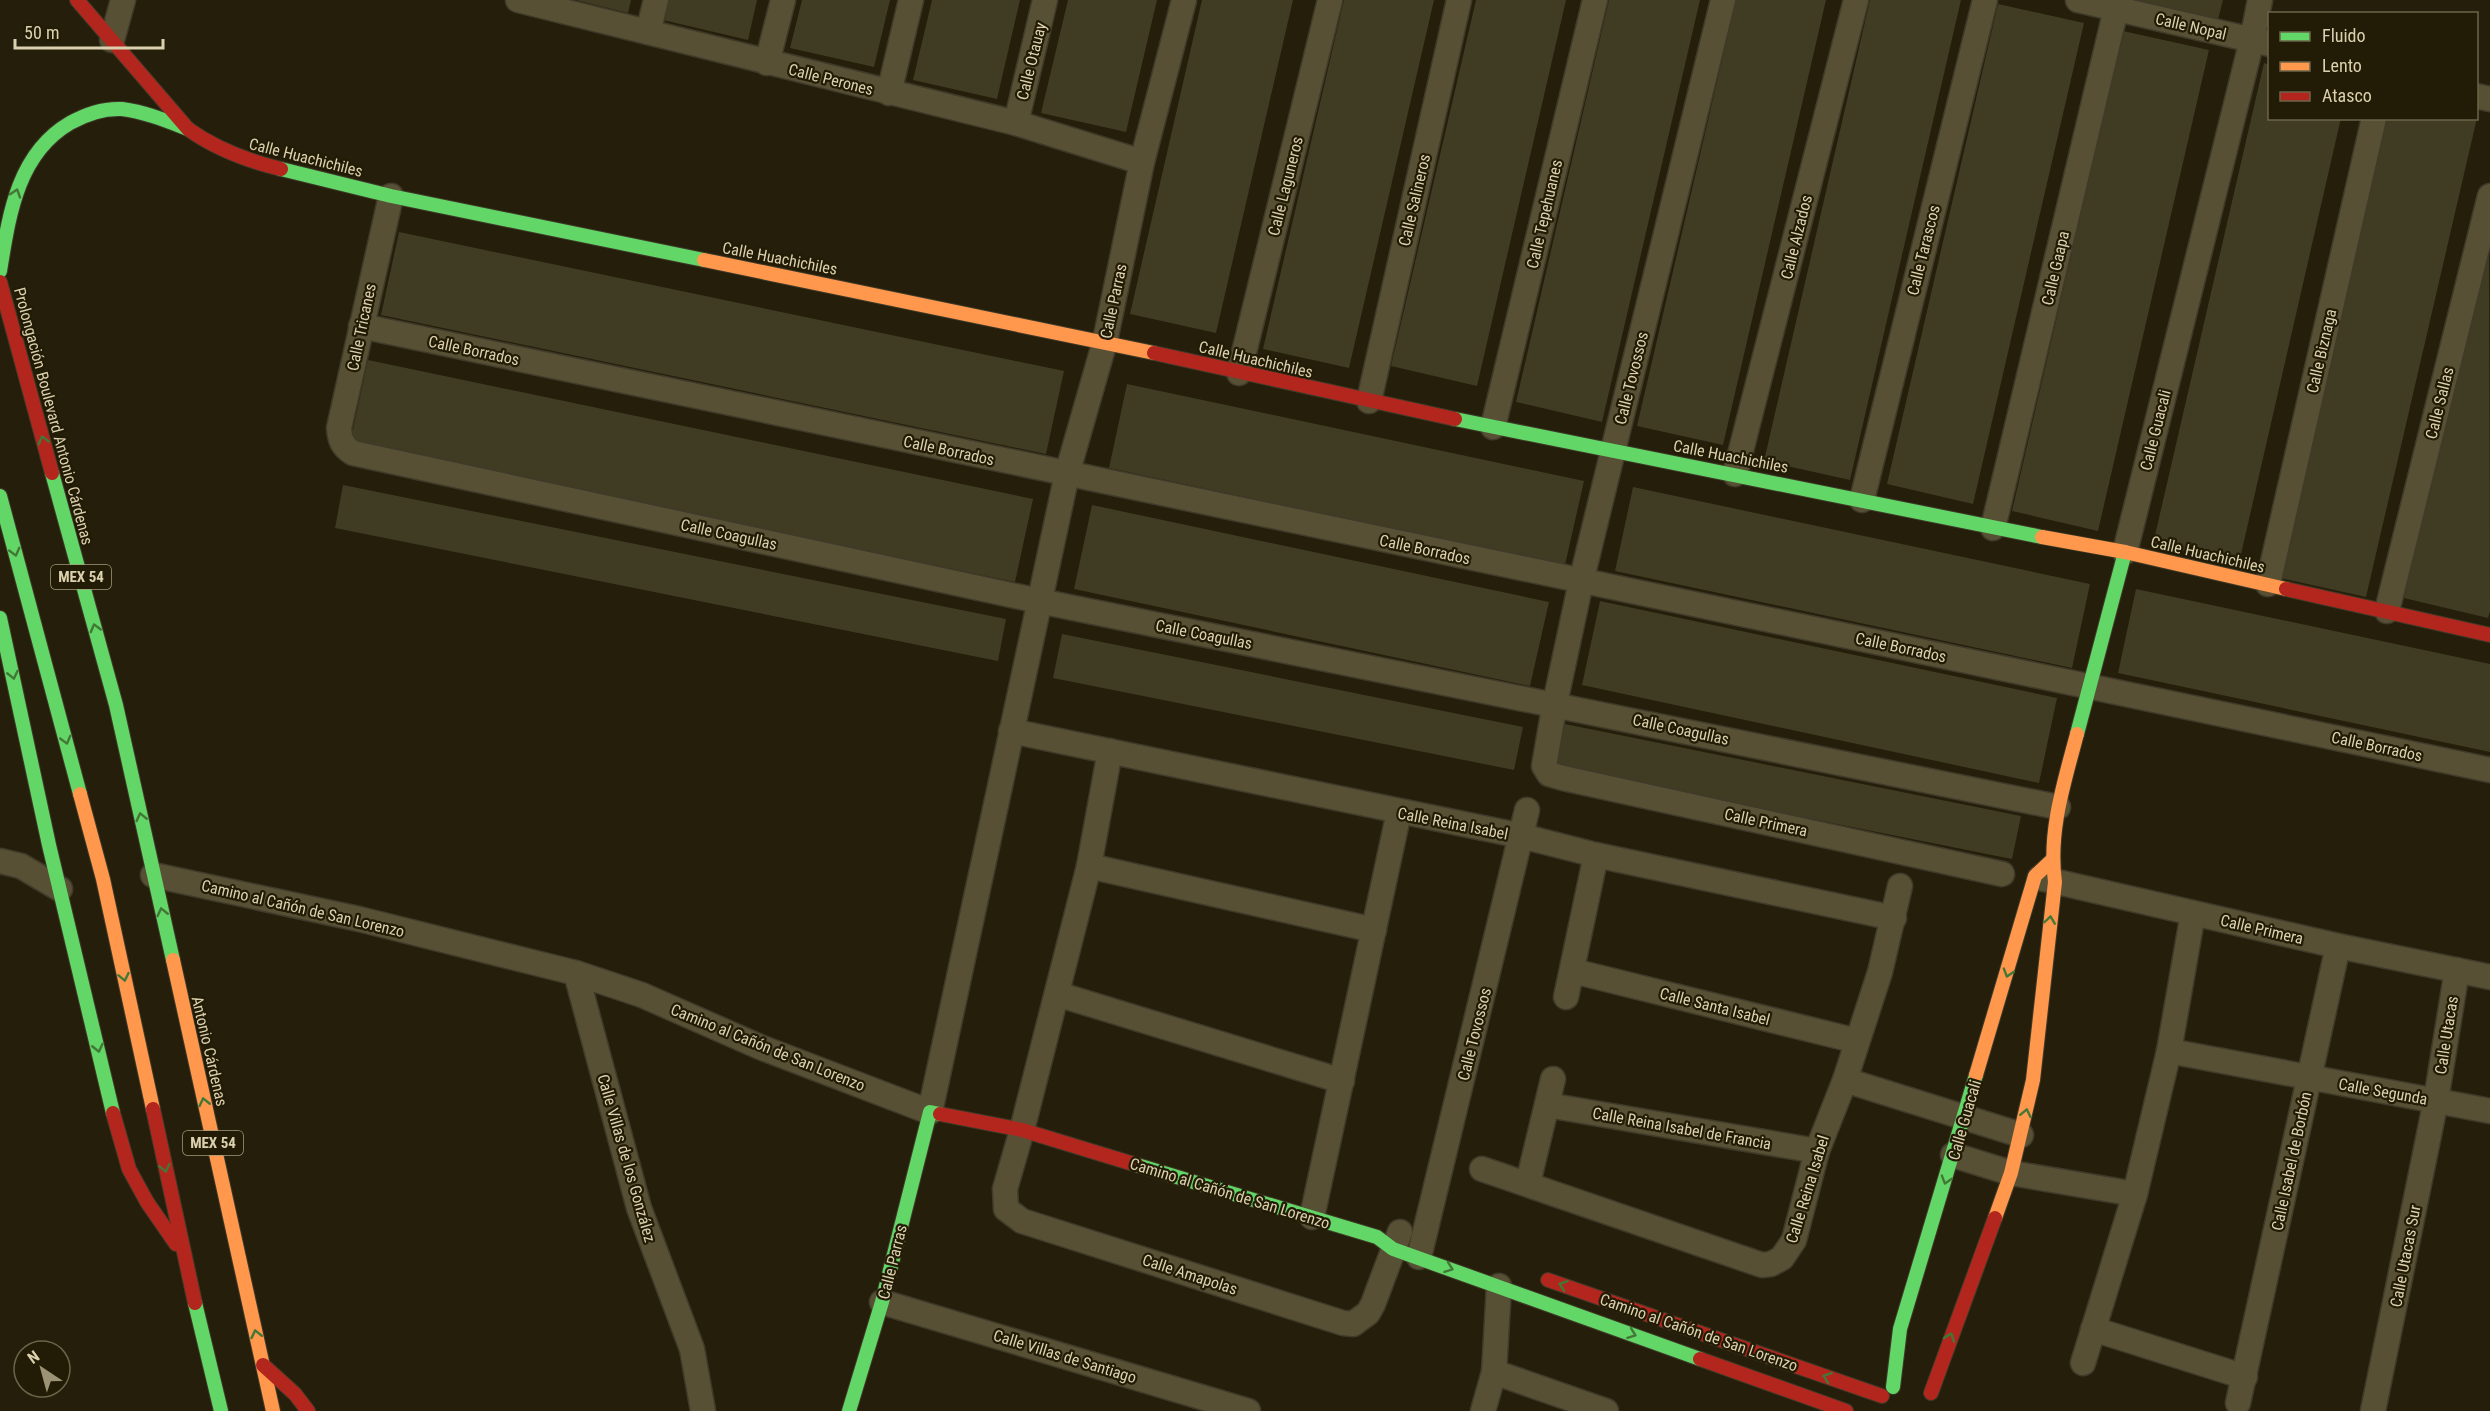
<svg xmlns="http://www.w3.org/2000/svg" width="2490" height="1411" font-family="'Roboto Condensed',sans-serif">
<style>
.building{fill:#3f3c23}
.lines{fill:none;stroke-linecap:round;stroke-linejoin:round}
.street-casing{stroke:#3f3a29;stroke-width:27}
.fast-casing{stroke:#3f3a29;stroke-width:16}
.slow-casing{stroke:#3f3a29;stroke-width:16}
.jam-casing{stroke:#3f3a29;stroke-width:16}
.street{stroke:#585035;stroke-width:24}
.fast{stroke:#63d668;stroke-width:14}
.slow{stroke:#ff974d;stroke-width:14}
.jam{stroke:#b3261e;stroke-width:14}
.oneway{stroke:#427836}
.labels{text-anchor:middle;stroke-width:4.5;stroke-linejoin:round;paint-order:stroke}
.shield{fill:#221b05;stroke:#a49a7c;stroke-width:1.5}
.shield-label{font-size:15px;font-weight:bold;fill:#dcd1af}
.street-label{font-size:16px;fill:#dcd1af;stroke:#221b05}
</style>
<rect width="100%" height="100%" fill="#241e0a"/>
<!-- building -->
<g class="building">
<path d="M576,0h55l-3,13z"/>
<path d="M668,0h89l-9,40 -85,-20z"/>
<path d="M802,0h88l-16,67 -84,-19z"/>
<path d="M932,0h88l-23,99 -84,-19z"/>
<path d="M1068,0h89l-31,132 -85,-19z"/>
<path d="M1202,0h91l-77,333 -86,-19z"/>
<path d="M1344,0h90l-85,368 -86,-19z"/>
<path d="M1476,0h90l-89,386 -86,-20z"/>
<path d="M1609,0h91l-98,422 -86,-20z"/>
<path d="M1736,0h90l-103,445 -86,-19z"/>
<path d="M1870,0h91l-111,480 -86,-19z"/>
<path d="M2127,0h96l-6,23z"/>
<path d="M1998,4l86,19 -111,481 -86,-20z"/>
<path d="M2123,31l86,19 -111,481 -86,-20z"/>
<path d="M2264,63l6,2v53h71l-102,445 -86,-19z"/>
<path d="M2387,118h90l-111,479 -86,-19z"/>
<path d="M399,232l665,139 -18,83 -665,-139z"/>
<path d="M2489,232l1,379 -2,7 -84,-20z"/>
<path d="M368,360l665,139 -18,83 -665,-139z"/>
<path d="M1127,384l457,97 -19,84 -456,-97z"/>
<path d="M343,485l663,134 -8,42 -663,-133z"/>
<path d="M1633,487l457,97 -18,84 -457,-97z"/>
<path d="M1092,505l457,97 -19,84 -456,-97z"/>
<path d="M2136,589l354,75v88l-372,-79z"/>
<path d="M1600,601l457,97 -18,85 -457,-98z"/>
<path d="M1062,634l461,93 -9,43 -461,-92z"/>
<path d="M1560,723l461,93 -9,43 -461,-92z"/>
</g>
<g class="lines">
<defs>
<g id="street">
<path d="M518,0l498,123 126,39"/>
<path d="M1723,0l-142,582 -26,121 -11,63 5,8 14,4 439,96"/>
<path d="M2078,0l192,44"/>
<path d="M648,32l8,-32"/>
<path d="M112,40l11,-40"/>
<path d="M767,63l16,-63"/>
<path d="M889,93l22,-93"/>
<path d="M2476,96l14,3"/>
<path d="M1016,123l29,-123"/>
<path d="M391,196l-52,232c1,12 3,18 14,25l686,148 1019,206"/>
<path d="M361,326l2129,444"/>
<path d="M1239,373l91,-373"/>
<path d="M1369,401l90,-401"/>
<path d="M1493,427l102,-427"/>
<path d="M1735,474l121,-474"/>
<path d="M1862,500l123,-500"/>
<path d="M1993,528l123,-519"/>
<path d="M2125,552l127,-512 8,-40"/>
<path d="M2268,584l106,-466"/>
<path d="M2387,611l103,-415"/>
<path d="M1011,731l511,105 74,19 298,63"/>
<path d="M1110,751l-21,115 -67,264 -17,59 1,20 16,12 321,102 10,1 15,-11 5,-9 27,-72"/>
<path d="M0,861l21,5 39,23"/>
<path d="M1089,866l285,64"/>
<path d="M153,875l206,44 217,54 66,22 118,52 170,65 137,-638 38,-133 37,-179 42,-162"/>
<path d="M2040,878l298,68 152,31"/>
<path d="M1573,971l284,70"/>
<path d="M576,973l63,235 53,141 11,62"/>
<path d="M1057,994l285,87"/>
<path d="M1566,997l30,-142"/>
<path d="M2169,1051l321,60"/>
<path d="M1845,1080l176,55"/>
<path d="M1547,1105l270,46"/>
<path d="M1953,1155l58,18 124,21"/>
<path d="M1482,1169l280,96 9,-1 11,-6 12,-18 23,-89 28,-71 35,-108 20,-86"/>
<path d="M1528,1183l25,-104"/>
<path d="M1312,1217l87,-405"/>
<path d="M1419,1257l108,-447"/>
<path d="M882,1302l366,109"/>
<path d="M2093,1329l152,48"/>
<path d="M2083,1363l52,-169 34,-143 24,-138"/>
<path d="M1494,1372l112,39"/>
<path d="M2238,1403l100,-457"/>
<path d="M1483,1411l11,-39 5,-86"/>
<path d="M2373,1411l63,-311 21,-130"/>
</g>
<g id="fast">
<path d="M281,169l110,27 313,64"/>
<path d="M0,271c9,-55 17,-117 70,-148 16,-9 33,-15 52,-14 23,3 45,12 66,20"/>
<path d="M1455,419l587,118"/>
<path d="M52,473l64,232 57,255"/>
<path d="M0,496l80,298"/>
<path d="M0,618l49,227 64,268"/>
<path d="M2077,734l48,-182"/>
<path d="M1137,1165l240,72 16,12 307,110"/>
<path d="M195,1303l26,108"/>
<path d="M1893,1387l7,-58 76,-254"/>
<path d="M849,1411l33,-109 48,-190 10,2"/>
</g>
<g id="slow">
<path d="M704,260l450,93"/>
<path d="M2042,537l83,15 161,37"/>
<path d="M80,794l23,85 50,230"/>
<path d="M173,960l100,451"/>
<path d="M1976,1075l59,-199 17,-16"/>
<path d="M1995,1218l16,-45 22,-93 22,-198c-7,-50 9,-99 22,-148"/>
</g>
<g id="jam">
<path d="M77,0l111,129c28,20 60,32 93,40"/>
<path d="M0,282l52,191"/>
<path d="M1154,353l301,66"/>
<path d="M2286,589l204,46"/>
<path d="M153,1109l42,194"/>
<path d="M113,1113l16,56 18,33 29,42"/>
<path d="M940,1114l82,16 115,35"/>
<path d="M1548,1280l334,116"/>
<path d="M1700,1359l146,52"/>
<path d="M263,1365l32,29 13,17"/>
<path d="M1931,1393l64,-175"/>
</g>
</defs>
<!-- street casing -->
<use href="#street" class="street-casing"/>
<!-- fast casing -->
<use href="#fast" class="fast-casing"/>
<!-- slow casing -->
<use href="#slow" class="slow-casing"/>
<!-- jam casing -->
<use href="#jam" class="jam-casing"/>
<!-- street -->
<use href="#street" class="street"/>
<!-- fast -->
<use href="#fast" class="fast"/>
<!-- slow -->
<use href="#slow" class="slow"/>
<!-- jam -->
<use href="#jam" class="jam"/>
</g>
<!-- one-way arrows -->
<defs><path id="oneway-chevron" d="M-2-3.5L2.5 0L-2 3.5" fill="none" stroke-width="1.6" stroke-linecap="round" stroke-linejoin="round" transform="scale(1.5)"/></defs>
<g class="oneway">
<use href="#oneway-chevron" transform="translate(16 193) rotate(-72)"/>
<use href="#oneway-chevron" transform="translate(43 440) rotate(-105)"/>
<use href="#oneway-chevron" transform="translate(15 552) rotate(75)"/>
<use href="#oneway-chevron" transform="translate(95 628) rotate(-105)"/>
<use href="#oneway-chevron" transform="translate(13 675) rotate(77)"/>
<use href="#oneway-chevron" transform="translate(66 740) rotate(75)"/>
<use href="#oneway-chevron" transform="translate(141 817) rotate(-103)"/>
<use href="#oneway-chevron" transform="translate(162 912) rotate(-103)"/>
<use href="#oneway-chevron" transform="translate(2050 920) rotate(-82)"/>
<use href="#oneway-chevron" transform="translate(2008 973) rotate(107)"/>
<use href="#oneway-chevron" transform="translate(124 977) rotate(78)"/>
<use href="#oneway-chevron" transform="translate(98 1048) rotate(77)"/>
<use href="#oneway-chevron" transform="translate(204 1102) rotate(-103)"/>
<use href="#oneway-chevron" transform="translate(2026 1113) rotate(-78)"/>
<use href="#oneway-chevron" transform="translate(165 1168) rotate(78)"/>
<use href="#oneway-chevron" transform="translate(1946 1180) rotate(107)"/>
<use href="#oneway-chevron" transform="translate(1449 1268) rotate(20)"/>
<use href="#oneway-chevron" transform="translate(1563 1285) rotate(-161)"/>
<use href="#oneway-chevron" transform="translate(256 1334) rotate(-103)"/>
<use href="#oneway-chevron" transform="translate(1632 1334) rotate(20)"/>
<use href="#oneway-chevron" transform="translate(1950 1337) rotate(-70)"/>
<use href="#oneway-chevron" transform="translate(1827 1377) rotate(-161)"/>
</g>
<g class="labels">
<!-- shield labels -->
<g class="shield">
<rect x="51" y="565" width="60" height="24" rx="4.5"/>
<rect x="183" y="1131" width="60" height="24" rx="4.5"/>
</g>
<g class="shield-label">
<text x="81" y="582">MEX 54</text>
<text x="213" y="1148">MEX 54</text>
</g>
<!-- street labels -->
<g class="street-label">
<text transform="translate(2191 26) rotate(13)" y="6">Calle Nopal</text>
<text transform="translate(1031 61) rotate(-76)" y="6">Calle Otauay</text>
<text transform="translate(831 79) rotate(14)" y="6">Calle Perones</text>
<text transform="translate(306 157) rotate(14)" y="6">Calle Huachichiles</text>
<text transform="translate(1285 186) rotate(-76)" y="6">Calle Laguneros</text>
<text transform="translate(1414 200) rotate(-77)" y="6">Calle Salineros</text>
<text transform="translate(1544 214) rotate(-77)" y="6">Calle Tepehuanes</text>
<text transform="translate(1796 237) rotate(-76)" y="6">Calle Alzados</text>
<text transform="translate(1923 250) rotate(-76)" y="6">Calle Tarascos</text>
<text transform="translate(780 258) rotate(11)" y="6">Calle Huachichiles</text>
<text transform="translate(2055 268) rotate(-77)" y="6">Calle Gaapa</text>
<text transform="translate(1113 301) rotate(-78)" y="6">Calle Parras</text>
<text transform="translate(361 327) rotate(-78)" y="6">Calle Tricanes</text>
<text transform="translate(474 350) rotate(12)" y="6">Calle Borrados</text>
<text transform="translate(2321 351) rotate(-77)" y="6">Calle Biznaga</text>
<text transform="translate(1256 359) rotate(13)" y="6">Calle Huachichiles</text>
<text transform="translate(1631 378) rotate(-76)" y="6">Calle Tovossos</text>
<text transform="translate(2439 403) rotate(-76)" y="6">Calle Sallas</text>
<text transform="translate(54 416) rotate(75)" y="6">Prolongación Boulevard Antonio Cárdenas</text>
<text transform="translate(2155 430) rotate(-76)" y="6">Calle Guacali</text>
<text transform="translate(949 450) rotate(12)" y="6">Calle Borrados</text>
<text transform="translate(1731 456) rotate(11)" y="6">Calle Huachichiles</text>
<text transform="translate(729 534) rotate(12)" y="6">Calle Coagullas</text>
<text transform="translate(1425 549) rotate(12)" y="6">Calle Borrados</text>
<text transform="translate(2208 554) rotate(13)" y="6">Calle Huachichiles</text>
<text transform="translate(1204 634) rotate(11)" y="6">Calle Coagullas</text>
<text transform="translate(1901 647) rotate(12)" y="6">Calle Borrados</text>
<text transform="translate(1681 729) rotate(12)" y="6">Calle Coagullas</text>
<text transform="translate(2377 746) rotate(12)" y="6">Calle Borrados</text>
<text transform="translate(1766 822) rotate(12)" y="6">Calle Primera</text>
<text transform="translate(1453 823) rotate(11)" y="6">Calle Reina Isabel</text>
<text transform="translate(303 908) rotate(13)" y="6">Camino al Cañón de San Lorenzo</text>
<text transform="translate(2262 929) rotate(13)" y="6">Calle Primera</text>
<text transform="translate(1715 1006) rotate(14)" y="6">Calle Santa Isabel</text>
<text transform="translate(1474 1034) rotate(-76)" y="6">Calle Tovossos</text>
<text transform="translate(2446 1035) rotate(-81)" y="6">Calle Utacas</text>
<text transform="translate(768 1047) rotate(22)" y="6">Camino al Cañón de San Lorenzo</text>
<text transform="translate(210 1051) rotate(77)" y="6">Antonio Cárdenas</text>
<text transform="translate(2383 1091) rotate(10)" y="6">Calle Segunda</text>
<text transform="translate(1964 1120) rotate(-74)" y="6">Calle Guacali</text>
<text transform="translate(1682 1128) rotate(10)" y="6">Calle Reina Isabel de Francia</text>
<text transform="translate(627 1158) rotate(74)" y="6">Calle Villas de los González</text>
<text transform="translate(2291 1161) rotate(-78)" y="6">Calle Isabel de Borbón</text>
<text transform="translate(1807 1189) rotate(-73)" y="6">Calle Reina Isabel</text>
<text transform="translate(1230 1193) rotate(17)" y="6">Camino al Cañón de San Lorenzo</text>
<text transform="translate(2405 1256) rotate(-79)" y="6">Calle Utacas Sur</text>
<text transform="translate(892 1262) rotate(-76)" y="6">Calle Parras</text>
<text transform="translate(1190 1274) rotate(18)" y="6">Calle Amapolas</text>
<text transform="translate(1699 1332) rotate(19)" y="6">Camino al Cañón de San Lorenzo</text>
<text transform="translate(1065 1356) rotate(17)" y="6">Calle Villas de Santiago</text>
</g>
</g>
<!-- legend -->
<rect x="2268" y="12" width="210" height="108" fill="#221b05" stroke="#6c6449" stroke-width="1.5"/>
<rect x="2280" y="32" width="30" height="9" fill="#63d668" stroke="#6c6449" stroke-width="1.5"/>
<text x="2322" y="42" font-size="18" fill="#dcd1af">Fluido</text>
<rect x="2280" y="62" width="30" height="9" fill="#ff974d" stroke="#6c6449" stroke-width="1.5"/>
<text x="2322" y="72" font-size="18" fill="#dcd1af">Lento</text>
<rect x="2280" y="92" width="30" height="9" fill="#b3261e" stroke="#6c6449" stroke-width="1.5"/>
<text x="2322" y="102" font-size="18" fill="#dcd1af">Atasco</text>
<!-- north arrow -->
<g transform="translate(42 1369) rotate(324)"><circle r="28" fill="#221b05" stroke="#6c6449" stroke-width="1.5"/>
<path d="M0-4.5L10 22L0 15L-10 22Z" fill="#9c9275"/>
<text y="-9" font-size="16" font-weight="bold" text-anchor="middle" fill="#dcd1af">N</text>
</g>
<!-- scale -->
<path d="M15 39v9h148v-9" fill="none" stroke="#dcd1af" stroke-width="3"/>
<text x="24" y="39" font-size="18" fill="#dcd1af" stroke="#221b05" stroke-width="4.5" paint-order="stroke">50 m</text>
</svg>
